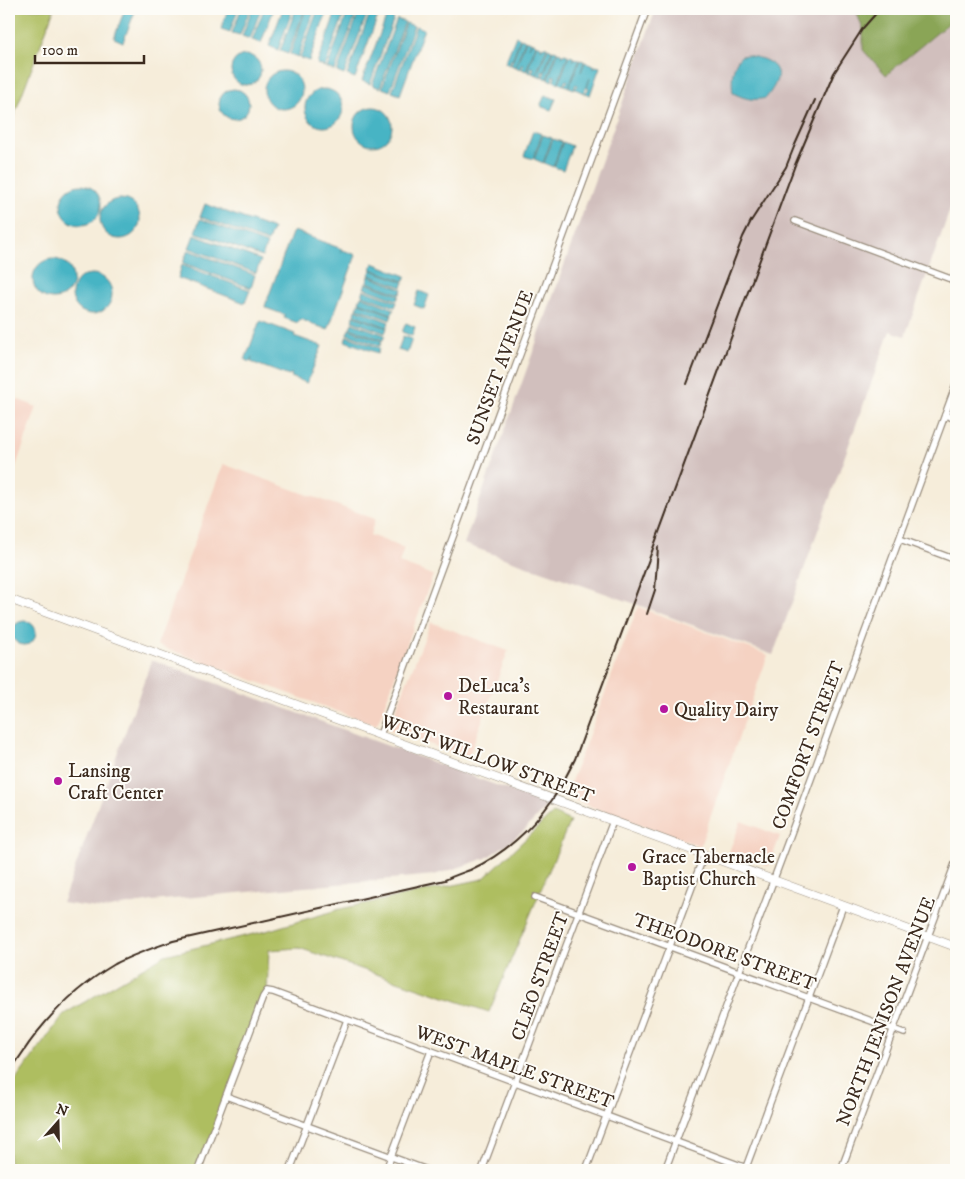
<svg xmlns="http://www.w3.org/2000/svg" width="965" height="1179" font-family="'IM FELL DW Pica',serif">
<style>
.built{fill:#f5d2c2}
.industrial{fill:#d1bfbd}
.green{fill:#aebe61;stroke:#747440}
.forest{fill:#8aa557;stroke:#62683a}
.water{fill:#47b4c4;stroke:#416f71}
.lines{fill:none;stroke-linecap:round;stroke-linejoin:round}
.minor-casing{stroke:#988c7c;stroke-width:8}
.tertiary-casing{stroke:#988c7c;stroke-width:9}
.minor{stroke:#fff;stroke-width:5.5}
.tertiary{stroke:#fff;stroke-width:8}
.rail{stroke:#3b2a1e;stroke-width:2}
.poi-dot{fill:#b5179e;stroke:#fdfcf7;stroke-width:2}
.labels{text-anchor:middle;stroke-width:4;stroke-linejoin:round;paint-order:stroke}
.street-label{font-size:19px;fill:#3b2a1e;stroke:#fdfcf7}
.poi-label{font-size:19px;fill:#3b2a1e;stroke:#fdfcf7;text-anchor:start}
</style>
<rect width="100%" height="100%" fill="#fdfcf7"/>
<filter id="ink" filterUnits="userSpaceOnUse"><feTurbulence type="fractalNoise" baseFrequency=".02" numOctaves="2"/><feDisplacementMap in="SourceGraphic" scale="10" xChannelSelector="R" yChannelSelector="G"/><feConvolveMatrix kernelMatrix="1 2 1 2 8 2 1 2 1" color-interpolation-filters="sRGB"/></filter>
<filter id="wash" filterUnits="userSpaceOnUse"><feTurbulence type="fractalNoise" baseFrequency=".0096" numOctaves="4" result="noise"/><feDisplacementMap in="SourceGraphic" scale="20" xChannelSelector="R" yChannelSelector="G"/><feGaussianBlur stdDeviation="1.12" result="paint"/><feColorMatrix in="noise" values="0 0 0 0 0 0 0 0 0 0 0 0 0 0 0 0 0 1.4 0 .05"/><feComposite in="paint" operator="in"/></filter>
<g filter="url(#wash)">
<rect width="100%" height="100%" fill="#f6edda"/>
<!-- built -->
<g class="built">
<path d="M9,396l28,11 -28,79z"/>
<path d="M223,464l152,55 -5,16 34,13 -5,15 34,12 -53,142 -3,7h-5l-215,-79z"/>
<path d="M638,607l130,48 -68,191 -135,-49z"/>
<path d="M431,622l77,29 -40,107 -80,-29z"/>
<path d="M741,821l39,15 -11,30 -40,-14z"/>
</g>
<!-- industrial -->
<g class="industrial">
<path d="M656,9h250l50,19v165l-51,143 -15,-5 -117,324 -143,-53 -166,-58z"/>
<path d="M152,660l396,144 -22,25 -19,15 -21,14 -23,8 -29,9 -282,26 -48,8 -42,-6z"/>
</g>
<!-- green -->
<g class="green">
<path d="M9,9h45l-45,120z"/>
<path d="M553,813l17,8 -81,191 -190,-64 -30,2 -2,41 -68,179h-190v-70l6,-19 49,-67 101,-59 101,-24 74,-22 143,-30z"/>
</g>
<!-- forest -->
<path class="forest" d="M855,9h101v9h-1l-69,57 -23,-25v-22z"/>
<!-- water -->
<g class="water">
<path d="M125,9h11l-13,33 -9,-4z"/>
<path d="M228,9h10l-8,23 -9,-3z"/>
<path d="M241,9h9l-10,26 -8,-2z"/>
<path d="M252,9h9l-11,30 -8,-3z"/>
<path d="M264,9h10l-13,34 -9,-3z"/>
<path d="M283,9h10l-15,41 -9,-4z"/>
<path d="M296,9h9l-17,45 -8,-3z"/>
<path d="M306,9h9l-17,48 -8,-3z"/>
<path d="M318,9h10l-19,52 -9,-3z"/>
<path d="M337,9h9l-21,58 -8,-3z"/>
<path d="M349,9h9l-23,62 -8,-3z"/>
<path d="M360,9h9l-25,66 -7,-3z"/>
<path d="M371,10l8,3 -24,65 -8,-3z"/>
<path d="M387,15l7,3 -24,66 -8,-3z"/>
<path d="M397,19l8,3 -25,66 -8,-3z"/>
<path d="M406,23l8,3 -24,65 -8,-3z"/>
<path d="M416,26l8,3 -24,66 -8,-3z"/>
<path d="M516,36l4,2 -8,22h-2v5l-5,-2z"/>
<path d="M521,38l4,2 -10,27 -4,-2z"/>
<path d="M526,40l5,2 -2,5 3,-5 4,2 -10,27 -4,-2 1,-5h-2l-1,5 -4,-2z"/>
<path d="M537,44l4,2v3l2,-3 4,1 -11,28 -4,-2 2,-5 -3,-1v6l-4,-2z"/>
<path d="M548,48l4,2 -8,22 -2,-1v6l-5,-2z"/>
<path d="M553,50l4,1 -10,28 -4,-2z"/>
<path d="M558,52l5,2 -1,3 2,-3 4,1 -10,28 -4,-2 1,-5 -2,-1 -1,6 -4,-2z"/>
<circle cx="246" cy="70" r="15"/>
<path d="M747,55c6,2 15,3 20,6 19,10 8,25 -1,37 -13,3 -21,1 -33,-5 -2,-13 -1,-28 8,-37z"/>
<path d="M569,56l4,1v4l1,-3 5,2 -10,27 -5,-2 4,-4 -2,-1 -3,5 -4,-2z"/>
<path d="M580,60l4,1 -3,11 4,-10 9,3v4l1,-3 5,1 -10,28 -5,-2 4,-4 -2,-1 3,-10 -6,15 -9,-4 3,-4 -2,-1 -2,5 -5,-2z"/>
<circle cx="283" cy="90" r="19"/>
<circle cx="234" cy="104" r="15"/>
<circle cx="324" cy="108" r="19"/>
<path d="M545,95l11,4 -5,11 -9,-3 -1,-3z"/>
<circle cx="373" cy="126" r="19"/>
<path d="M533,131l9,3 -9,25 -9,-3z"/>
<path d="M543,135l9,3 -9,25 -9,-4z"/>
<path d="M553,139l9,3 -9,25 -9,-4z"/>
<path d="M563,142l9,4 -9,24 -9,-3z"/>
<circle cx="81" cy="205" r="20"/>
<circle cx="120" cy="219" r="20"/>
<path d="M205,204l68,25 -5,13 -68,-25z"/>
<path d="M200,219l67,25 -5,13 -67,-25z"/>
<path d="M294,231l48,18 -1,3 2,-2 13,5 -28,75 -28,-11 -2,4 -14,-5 1,-3 -19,-7 -1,-2 27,-73z"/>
<path d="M194,235l67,25 -5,13 -67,-25z"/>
<path d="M188,250l67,25 -4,13 -68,-25z"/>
<circle cx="53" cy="279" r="20"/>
<path d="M373,263l33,13 -2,5 -33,-12z"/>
<path d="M182,265l68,25 -5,13 -67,-25z"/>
<path d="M371,270l33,12 -2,5 -33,-12z"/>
<circle cx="92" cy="294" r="20"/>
<path d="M369,276l33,13 -2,5 -33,-12z"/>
<path d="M366,283l33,12 -2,5 -33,-12z"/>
<path d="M364,290l33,12 -2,5 -33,-12z"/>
<path d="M419,291l10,4 -5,14 -10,-4z"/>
<path d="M361,296l33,13 -2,5 -33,-12z"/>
<path d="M359,303l33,12 -2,5 -33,-12z"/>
<path d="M356,309l33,13 -2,5 -32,-12z"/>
<path d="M354,316l33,12 -2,5 -33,-12z"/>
<path d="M261,321l9,4v1l1,-1 24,9 -1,2 28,10 -15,37 -16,-6 1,-3h-2l-1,2 -38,-14 1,-5 -2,5 -5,-2 14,-37z"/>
<path d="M352,323l33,12 -2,5 -33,-12z"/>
<path d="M406,323l9,4 -3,9 -10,-4z"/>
<path d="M349,329l33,12 -2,5 -33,-12z"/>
<path d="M347,336l33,12 -2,5 -33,-12z"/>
<path d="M403,336l9,3 -5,14 -9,-3z"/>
<circle cx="24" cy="633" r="12"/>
</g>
</g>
<g filter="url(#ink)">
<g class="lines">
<defs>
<g id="minor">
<path d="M795,221l161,60"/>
<path d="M945,415l11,4"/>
<path d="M900,539l56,21"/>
<path d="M380,735l267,-726"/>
<path d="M535,897l369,136"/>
<path d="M226,1096l201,74"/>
<path d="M198,1170l65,-173 4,-6 6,1 479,178"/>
<path d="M290,1170l57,-150"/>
<path d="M386,1170l45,-119"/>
<path d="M482,1170l131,-349"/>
<path d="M586,1170l118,-315"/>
<path d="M665,1170l122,-326 169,-459"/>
<path d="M745,1170l98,-264"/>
<path d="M841,1170l115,-309"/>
<path d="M952,1170l4,-10"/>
</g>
<path id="tertiary" d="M9,599l947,348"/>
</defs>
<!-- minor casing -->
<use href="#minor" class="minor-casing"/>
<!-- tertiary casing -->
<use href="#tertiary" class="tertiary-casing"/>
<!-- minor -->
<use href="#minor" class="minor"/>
<!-- tertiary -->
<use href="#tertiary" class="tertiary"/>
<!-- rail -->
<g class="rail">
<path d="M687,384l56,-147 8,-16 35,-54 8,-20 21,-47"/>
<path d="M647,614l8,-24 3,-43"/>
<path d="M9,1074c3,-7 8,-13 12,-19 24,-37 57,-69 94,-91 19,-10 38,-16 58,-23l272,-61c8,-4 17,-7 25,-10 33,-15 62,-41 82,-70 9,-13 16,-27 23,-41l220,-594 39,-92 29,-45 17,-19"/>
</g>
</g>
</g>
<!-- markers -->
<g class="poi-dot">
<circle cx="448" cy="696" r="5"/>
<circle cx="664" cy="709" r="5"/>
<circle cx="58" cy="781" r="5"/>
<circle cx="632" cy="867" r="5"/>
</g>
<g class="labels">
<!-- street labels -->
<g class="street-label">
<text transform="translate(499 367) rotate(-70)" y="7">SUNSET AVENUE</text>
<text transform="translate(807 745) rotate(-70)" y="7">COMFORT STREET</text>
<text transform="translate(488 758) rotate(20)" y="7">WEST WILLOW STREET</text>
<text transform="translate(725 951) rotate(20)" y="7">THEODORE STREET</text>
<text transform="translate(539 976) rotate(-70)" y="7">CLEO STREET</text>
<text transform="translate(885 1011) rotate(-69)" y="7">NORTH JENISON AVENUE</text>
<text transform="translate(515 1066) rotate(20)" y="7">WEST MAPLE STREET</text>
</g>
<!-- poi labels -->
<g class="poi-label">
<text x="458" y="692">DeLuca's<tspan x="458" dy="22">Restaurant</tspan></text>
<text x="674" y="716">Quality Dairy</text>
<text x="68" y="777">Lansing<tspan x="68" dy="22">Craft Center</tspan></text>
<text x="642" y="863">Grace Tabernacle<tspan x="642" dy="22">Baptist Church</tspan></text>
</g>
</g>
<!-- margin -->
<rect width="965" height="1179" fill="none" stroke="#fdfcf7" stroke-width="30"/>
<!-- north arrow -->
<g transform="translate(58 1122) rotate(20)" stroke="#fdfcf7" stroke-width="4" paint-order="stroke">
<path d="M0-4L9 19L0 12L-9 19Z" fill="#3b2a1e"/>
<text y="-8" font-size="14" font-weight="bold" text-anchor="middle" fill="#3b2a1e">N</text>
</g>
<!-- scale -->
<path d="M35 55v8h109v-8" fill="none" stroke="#3b2a1e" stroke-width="2.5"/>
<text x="42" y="55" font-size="15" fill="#3b2a1e" stroke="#fdfcf7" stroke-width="4" paint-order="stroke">100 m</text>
</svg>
